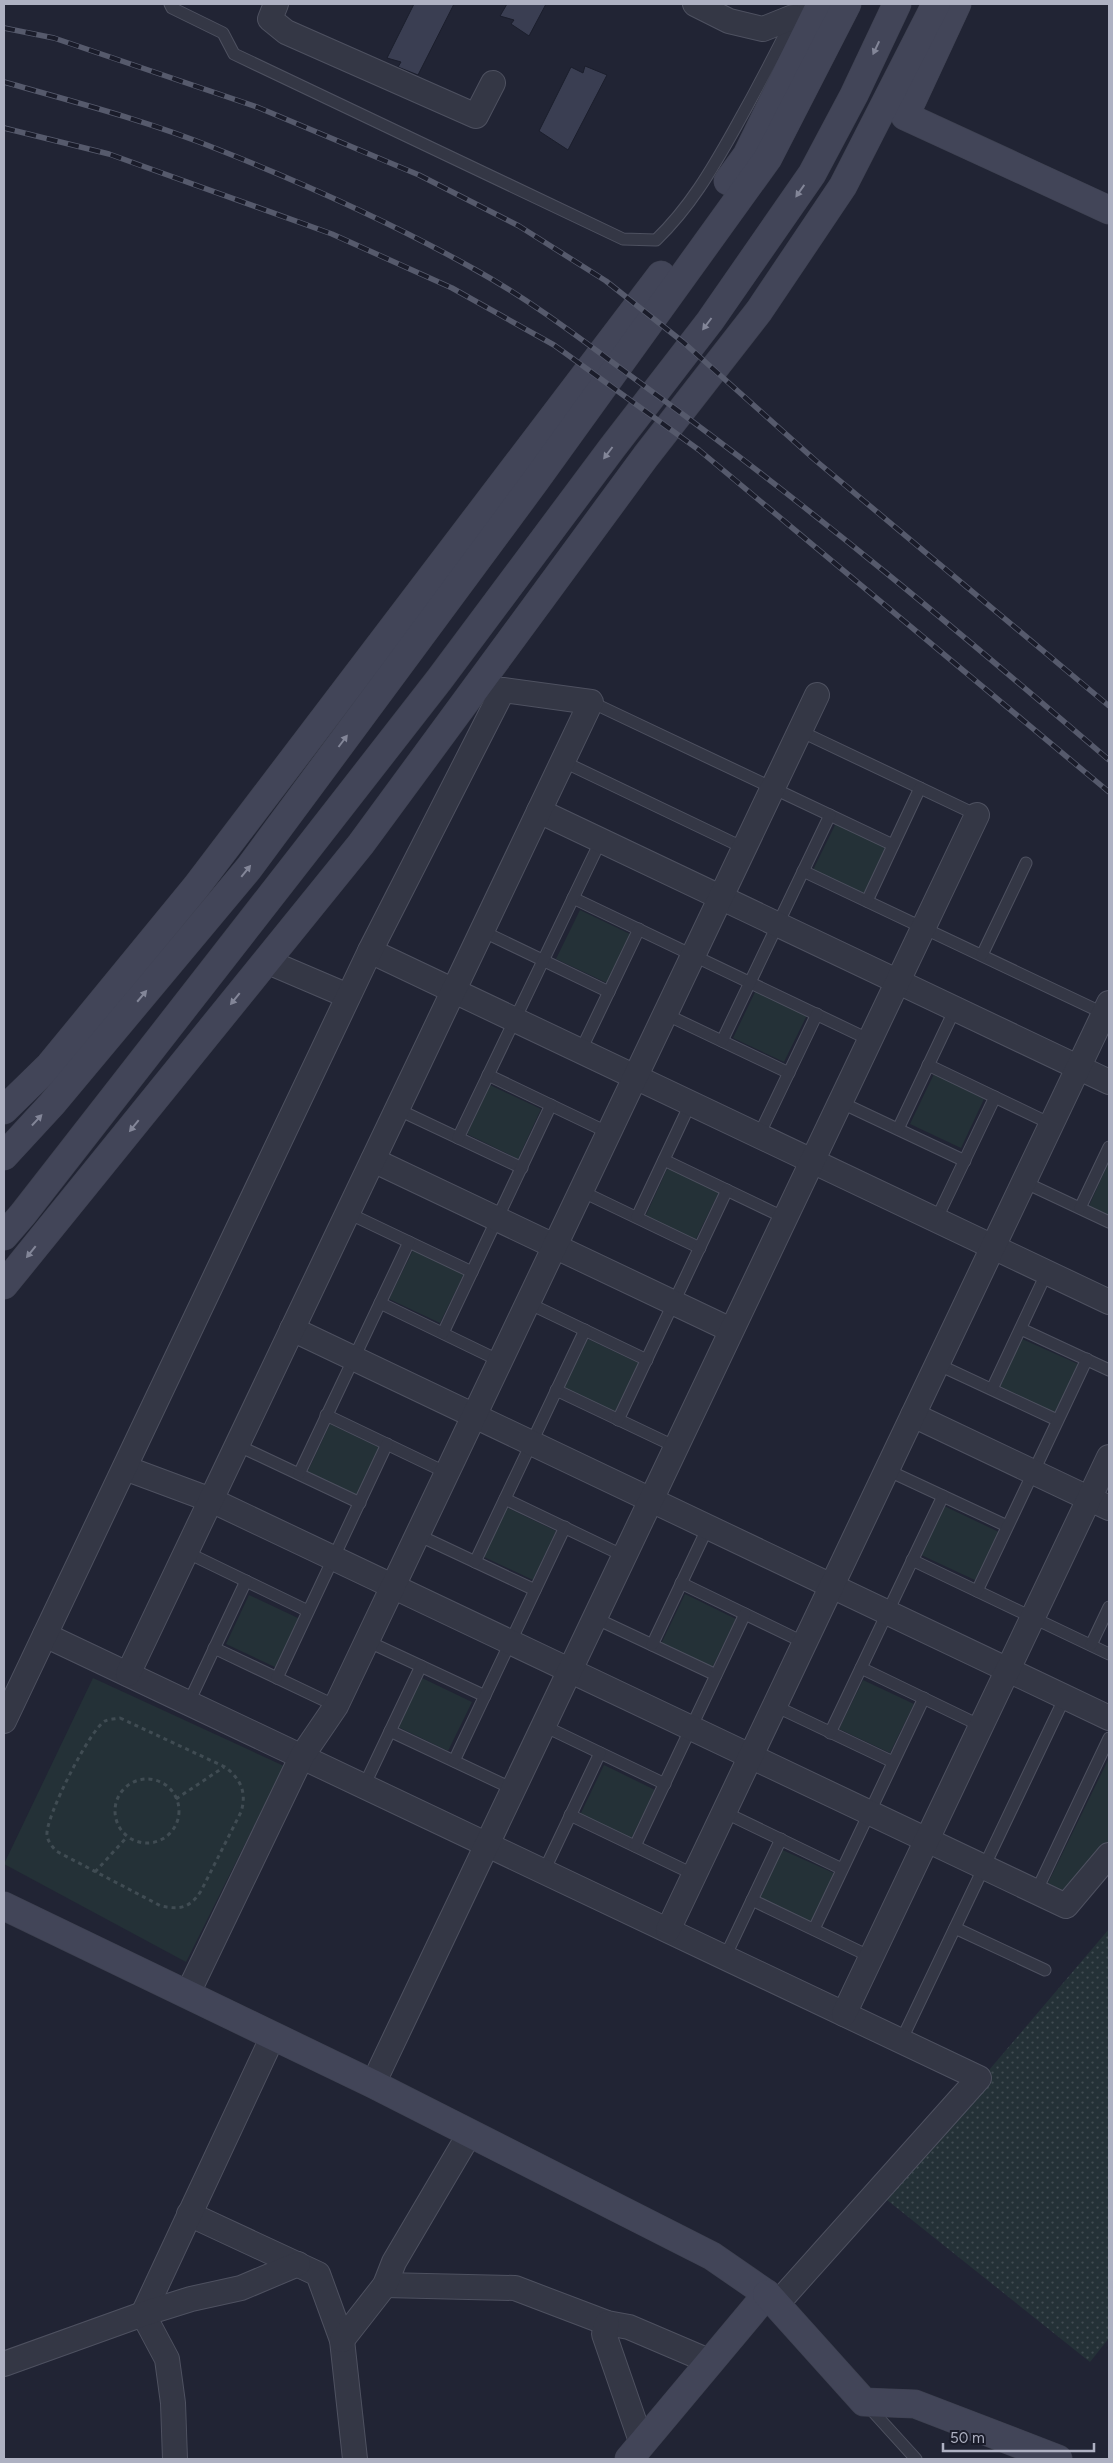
<svg xmlns="http://www.w3.org/2000/svg" width="1113" height="2463" font-family="Figtree,sans-serif">
<style>
.grass{fill:url(#grass-dots)}
.park{fill:#243137}
.building{fill:#3a3e52;stroke:#1b1e2c}
.lines{fill:none;stroke-linecap:round;stroke-linejoin:round}
.lane-casing{stroke:#4e5160;stroke-width:13}
.street-casing{stroke:#4e5160;stroke-width:26}
.secondary-casing{stroke:#3d404f;stroke-width:29}
.path{stroke:#404c53;stroke-width:3;stroke-dasharray:4 4;stroke-linecap:butt}
.lane{stroke:#343745;stroke-width:11}
.street{stroke:#343745;stroke-width:24}
.secondary{stroke:#424558;stroke-width:28}
.rail-casing{stroke:#565a6c;stroke-width:5.5}
.rail{stroke:#1a1c2a;stroke-width:4;stroke-dasharray:11;stroke-linecap:butt}
.oneway{fill:#838698}
</style>
<defs>
<pattern id="grass-dots" width="8" height="8" patternUnits="userSpaceOnUse" patternTransform="scale(1.25)"><rect width="8" height="8" fill="#243137"/><path d="M2 2h.1M6 6h.1" fill="none" stroke="#414c52" stroke-width="1.8" stroke-linecap="round"/></pattern>
</defs>
<rect width="100%" height="100%" fill="#212434"/>
<!-- grass -->
<path class="grass" d="M1109,1929v409l-19,24 -208,-166z"/>
<!-- park -->
<g class="park">
<path d="M837,821l50,24 -23,49 -51,-24z"/>
<path d="M580,910l50,24 -23,49 -51,-24z"/>
<path d="M757,988l51,25 -24,49 -51,-24z"/>
<path d="M934,1074l50,25 -23,49 -51,-24z"/>
<path d="M490,1085l51,24 -23,50 -51,-25z"/>
<path d="M1109,1161v54l-20,-9z"/>
<path d="M668,1167l51,25 -24,49 -50,-24z"/>
<path d="M413,1250l51,24 -24,49 -51,-24z"/>
<path d="M1020,1338l58,26 -23,50 -58,-27z"/>
<path d="M588,1339l51,24 -24,49 -51,-24z"/>
<path d="M330,1424l51,24 -24,49 -50,-24z"/>
<path d="M942,1505l57,27 -22,49 -58,-27z"/>
<path d="M506,1507l50,24 -23,49 -51,-24z"/>
<path d="M685,1594l51,25 -24,49 -51,-24z"/>
<path d="M249,1595l51,24 -23,49 -51,-24z"/>
<path d="M93,1678l191,88 -98,196 -182,-98z"/>
<path d="M422,1678l50,24 -24,49 -50,-24z"/>
<path d="M863,1680l51,24 -24,49 -51,-24z"/>
<path d="M1109,1758v87l-44,53 -20,-9z"/>
<path d="M604,1765l51,25 -24,49 -51,-24z"/>
<path d="M778,1848l58,26 -22,49 -58,-26z"/>
</g>
<!-- building -->
<g class="building">
<path d="M414,4h40l-36,71 -20,-8 3,-5 -14,-4z"/>
<path d="M507,4h39l-17,32 -18,-12 3,-4 -14,-4z"/>
<path d="M585,66l22,9 -39,75 -29,-19 32,-64 12,6z"/>
</g>
<g class="lines">
<defs>
<g id="lane">
<path d="M170,4l2,4 51,25 11,21 389,185 33,1c34,-33 55,-69 78,-110 23,-41 45,-83 66,-126"/>
<path d="M591,702l302,143"/>
<path d="M800,731l177,84"/>
<path d="M562,761l182,87"/>
<path d="M803,871l302,143"/>
<path d="M573,898l297,142"/>
<path d="M867,901l53,-113"/>
<path d="M482,931l127,61"/>
<path d="M982,955l44,-92"/>
<path d="M665,1014l124,59"/>
<path d="M722,1041l108,-226"/>
<path d="M581,1050l58,-121"/>
<path d="M928,1065l123,59"/>
<path d="M488,1075l121,58"/>
<path d="M840,1102l125,59"/>
<path d="M397,1109l125,59"/>
<path d="M898,1129l57,-120"/>
<path d="M759,1135l58,-121"/>
<path d="M458,1138l143,-298"/>
<path d="M664,1160l121,58"/>
<path d="M1024,1182l85,40"/>
<path d="M581,1191l119,57"/>
<path d="M1080,1208l29,-61"/>
<path d="M348,1213l124,59"/>
<path d="M637,1217l54,-115"/>
<path d="M936,1220l59,-123"/>
<path d="M380,1303l120,58"/>
<path d="M528,1303l119,57"/>
<path d="M1021,1329l88,41"/>
<path d="M443,1333l108,-228"/>
<path d="M937,1364l120,56"/>
<path d="M992,1389l55,-117"/>
<path d="M556,1390l120,57"/>
<path d="M326,1415l121,58"/>
<path d="M618,1420l109,-230"/>
<path d="M237,1445l123,58"/>
<path d="M887,1470l120,56"/>
<path d="M299,1474l110,-232"/>
<path d="M505,1499l119,57"/>
<path d="M418,1535l117,55"/>
<path d="M186,1552l122,59"/>
<path d="M912,1560l197,94"/>
<path d="M475,1562l110,-232"/>
<path d="M681,1583l124,60"/>
<path d="M977,1591l110,-232"/>
<path d="M595,1618l121,57"/>
<path d="M367,1641l118,55"/>
<path d="M652,1645l56,-118"/>
<path d="M1091,1645l18,-38"/>
<path d="M214,1648l122,58"/>
<path d="M861,1668l120,58"/>
<path d="M277,1678l110,-234"/>
<path d="M189,1702l57,-121"/>
<path d="M775,1706l118,56"/>
<path d="M544,1726l121,58"/>
<path d="M390,1731l123,58"/>
<path d="M830,1733l113,-237"/>
<path d="M454,1761l111,-234"/>
<path d="M364,1786l57,-120"/>
<path d="M724,1812l118,57"/>
<path d="M570,1815l125,60"/>
<path d="M635,1846l110,-232"/>
<path d="M544,1871l56,-118"/>
<path d="M1036,1892l73,-154"/>
<path d="M752,1900l119,57"/>
<path d="M955,1928l90,42"/>
<path d="M814,1929l110,-231"/>
<path d="M725,1957l56,-118"/>
<path d="M901,2041l164,-344"/>
<path d="M867,2405l49,54"/>
</g>
<g id="street">
<path d="M276,4l-6,15 16,13 190,84 17,-33"/>
<path d="M695,4l34,17 34,8 30,-12"/>
<path d="M539,811l570,271"/>
<path d="M370,951l739,351"/>
<path d="M266,961l82,35"/>
<path d="M373,1160l358,170"/>
<path d="M292,1329l817,389"/>
<path d="M913,1415l196,93"/>
<path d="M125,1468l86,32 855,406 43,-51"/>
<path d="M45,1635l934,443 -203,227"/>
<path d="M4,1721l366,-770 133,-261 88,12 -463,972"/>
<path d="M668,1930l441,-927"/>
<path d="M187,1995l115,-239 34,-50 481,-1011"/>
<path d="M844,2014l265,-557"/>
<path d="M373,2084l604,-1269"/>
<path d="M189,2214l129,60 24,66 13,119"/>
<path d="M385,2285l130,3 92,35 22,4 82,35"/>
<path d="M143,2314l130,-278"/>
<path d="M143,2314l24,45 6,44 2,56"/>
<path d="M607,2323l-3,11 38,110"/>
<path d="M342,2340l43,-55 9,-23 76,-129"/>
<path d="M4,2364l139,-50 48,-15 50,-11 57,-24"/>
</g>
<g id="secondary">
<path d="M957,4l-52,112 204,94"/>
<path d="M728,181l19,-26 74,-151"/>
<path d="M4,1110l46,-45 146,-178 465,-612"/>
<path d="M4,1156l48,-52 197,-236 287,-388 232,-322 79,-154"/>
<path d="M4,1236l19,-22 416,-534 173,-232 98,-127 102,-147 42,-79 43,-91"/>
<path d="M4,1285l357,-441 285,-388 113,-145 84,-125 93,-182"/>
<path d="M4,1906l369,178 339,172 55,38 -138,165"/>
<path d="M767,2294l97,108 51,2 143,55"/>
</g>
</defs>
<!-- lane casing -->
<use href="#lane" class="lane-casing"/>
<!-- street casing -->
<use href="#street" class="street-casing"/>
<!-- secondary casing -->
<use href="#secondary" class="secondary-casing"/>
<!-- path -->
<g class="path">
<path d="M120,1718l105,49c16,12 22,26 16,45l-40,79c-11,17 -21,19 -40,15l-105,-55c-4,-5 -8,-9 -9,-16 -2,-17 43,-106 58,-114 4,-2 10,-2 15,-3z"/>
<circle cx="147" cy="1811" r="32"/>
<path d="M176,1799l48,-32"/>
<path d="M95,1872l32,-35"/>
</g>
<!-- lane -->
<use href="#lane" class="lane"/>
<!-- street -->
<use href="#street" class="street"/>
<!-- secondary -->
<use href="#secondary" class="secondary"/>
<defs>
<g id="rail">
<path d="M4,28l50,10 203,69 162,68 100,51 87,55 77,61 132,118 294,246"/>
<path d="M4,82c71,20 144,39 213,67 86,34 177,75 257,120 67,37 122,82 184,127 156,114 304,238 451,364"/>
<path d="M4,128l105,26 223,80 120,54 102,57 145,105 410,342"/>
</g>
</defs>
<!-- rail casing -->
<use href="#rail" class="rail-casing"/>
<!-- rail -->
<use href="#rail" class="rail"/>
</g>
<!-- one-way arrows -->
<defs><path id="oneway-solid" d="M-6-.8H1V-3.2L6.5 0L1 3.2V.8H-6Z" transform="scale(1.25)"/></defs>
<g class="oneway">
<use href="#oneway-solid" transform="translate(876 48) rotate(115)"/>
<use href="#oneway-solid" transform="translate(800 191) rotate(125)"/>
<use href="#oneway-solid" transform="translate(707 324) rotate(127)"/>
<use href="#oneway-solid" transform="translate(608 453) rotate(127)"/>
<use href="#oneway-solid" transform="translate(343 741) rotate(-53)"/>
<use href="#oneway-solid" transform="translate(246 871) rotate(-51)"/>
<use href="#oneway-solid" transform="translate(142 996) rotate(-50)"/>
<use href="#oneway-solid" transform="translate(235 999) rotate(129)"/>
<use href="#oneway-solid" transform="translate(37 1120) rotate(-47)"/>
<use href="#oneway-solid" transform="translate(134 1126) rotate(129)"/>
<use href="#oneway-solid" transform="translate(31 1252) rotate(129)"/>
</g>
<!-- border -->
<rect width="1113" height="2463" fill="none" stroke="#aeb1c2" stroke-width="10"/>
<!-- scale -->
<path d="M943 2443v8h151v-8" fill="none" stroke="#aeb1c2" stroke-width="2.5"/>
<text x="950" y="2443" font-size="15" fill="#aeb1c2" stroke="#1a1c2a" stroke-width="4" paint-order="stroke">50 m</text>
</svg>
